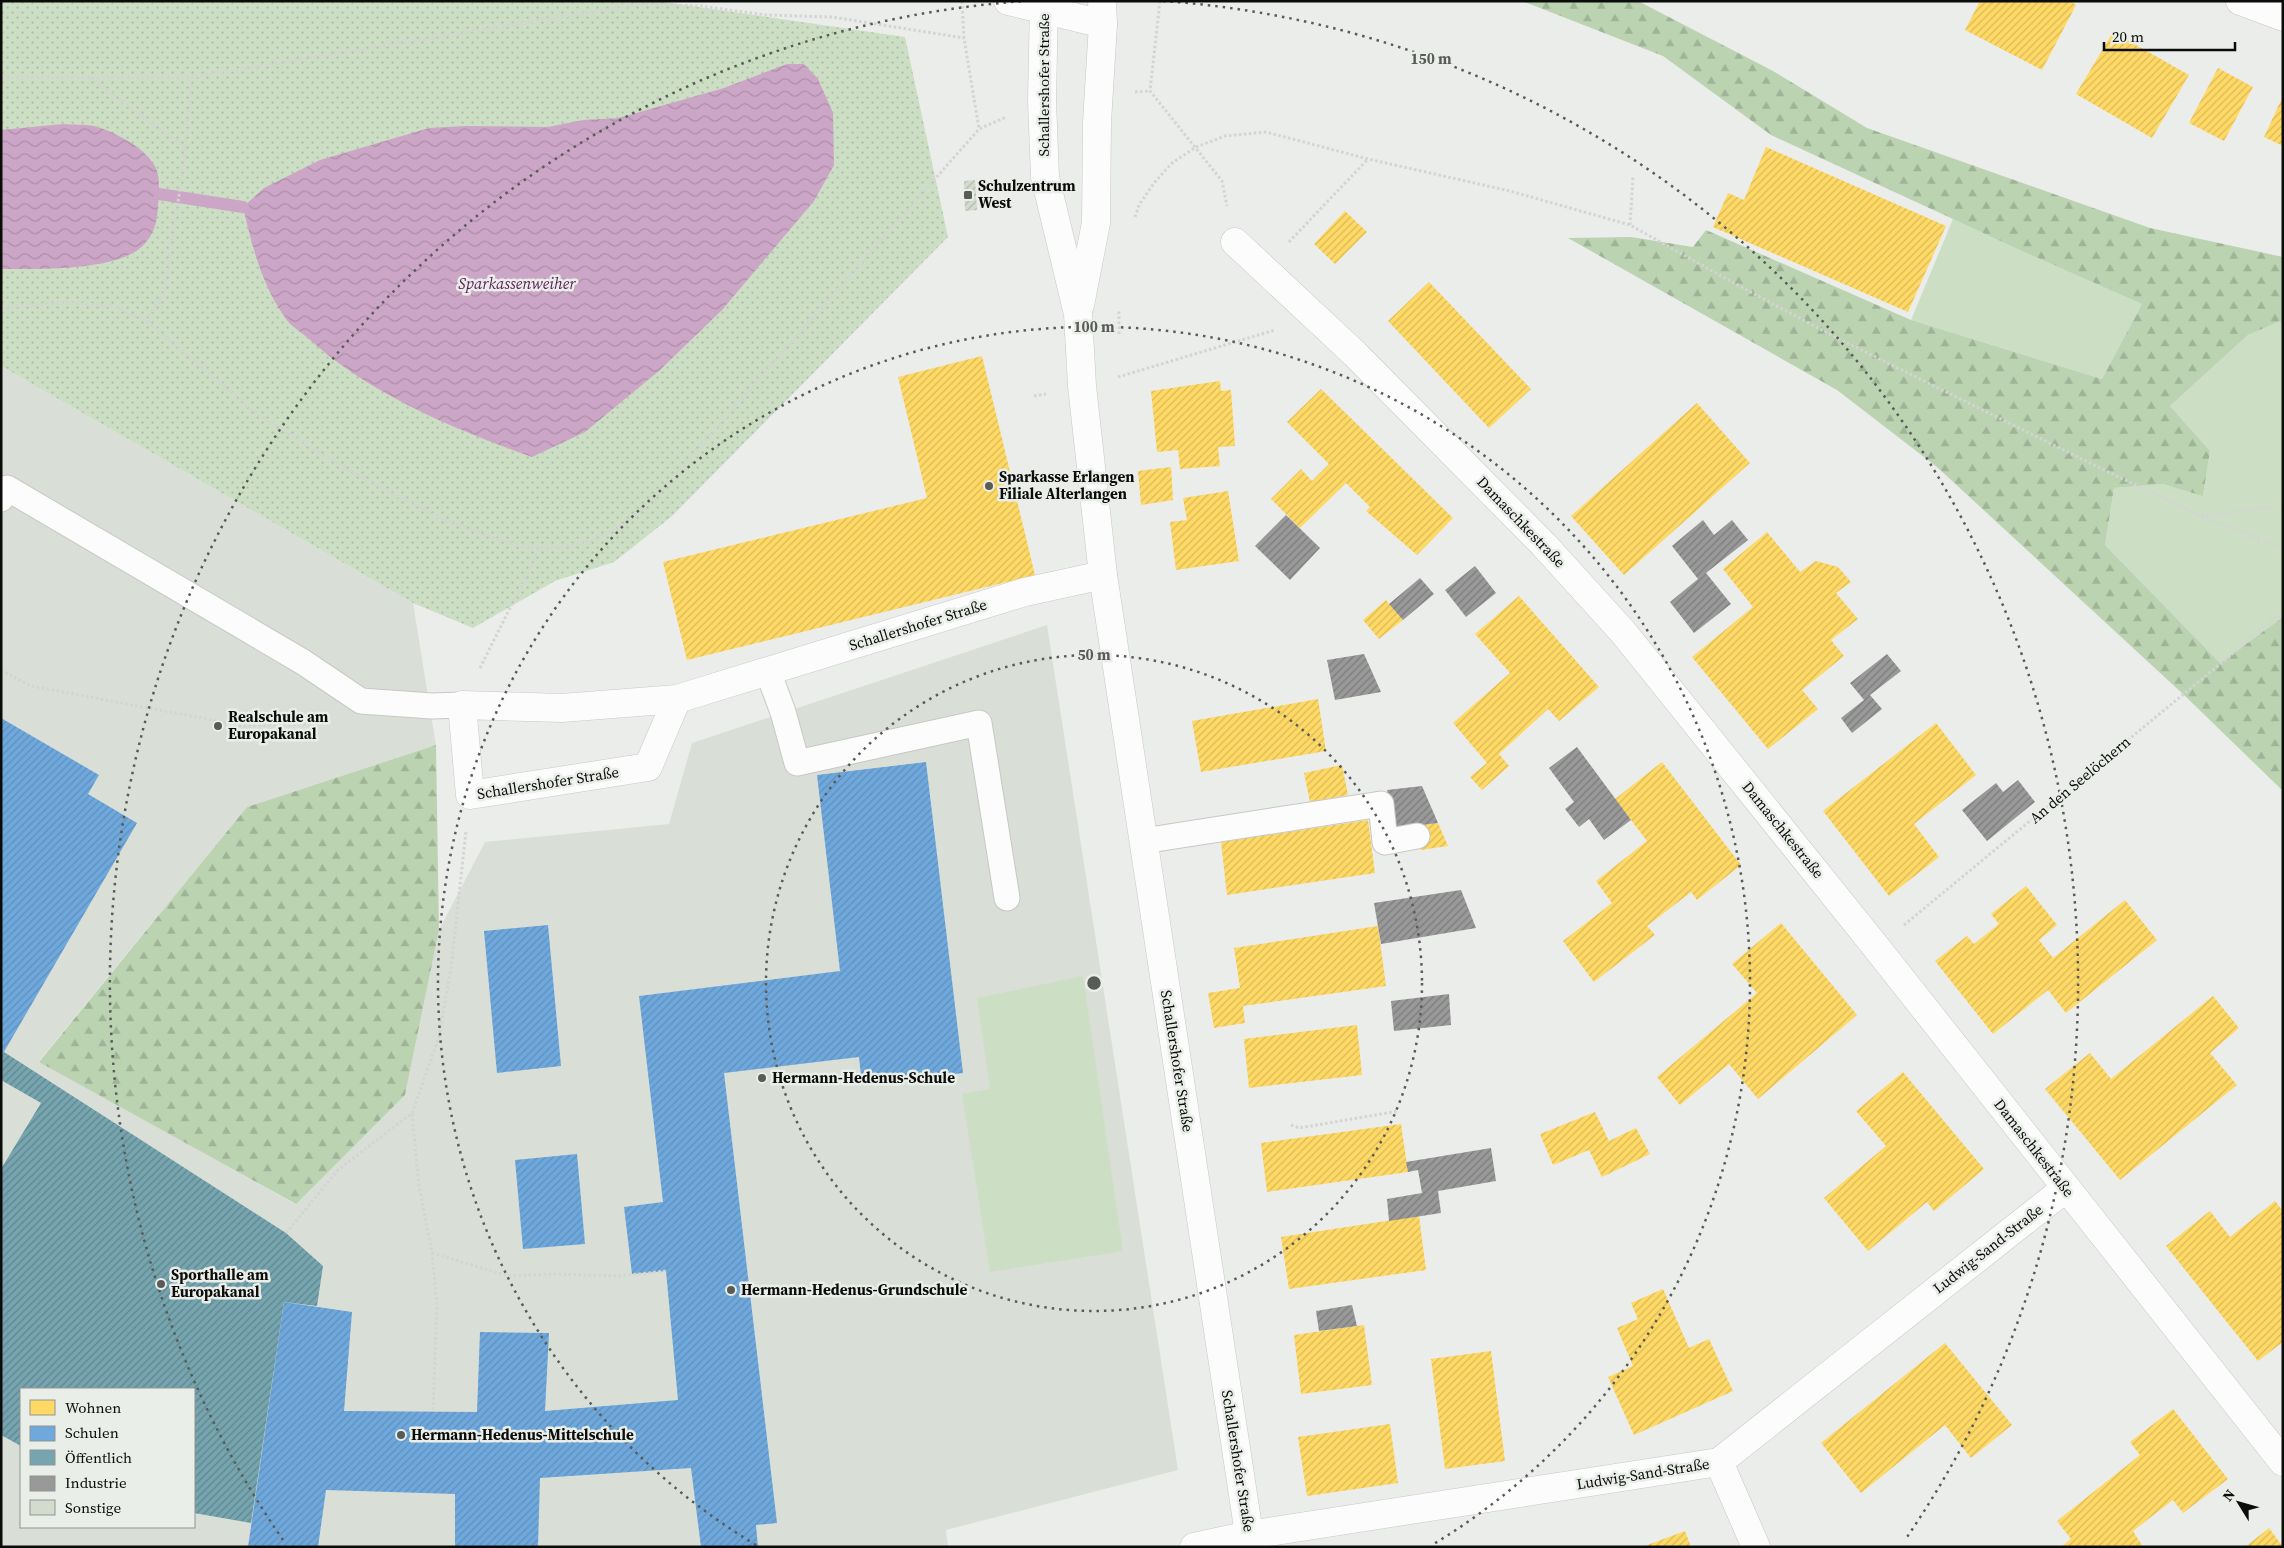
<svg xmlns="http://www.w3.org/2000/svg" width="2284" height="1548" font-family="'Source Serif 4',serif">
<style>
.built{fill:#d9dfd7;fill-rule:evenodd}
.grass{fill:#ccdec4}
.forest{fill:url(#forest-firs)}
.park{fill:url(#park-dots)}
.water{fill:url(#water-waves)}
.homes{fill:url(#homes-hatch)}
.schools{fill:url(#schools-hatch)}
.public{fill:url(#public-hatch)}
.industry{fill:url(#industry-hatch)}
.lines{fill:none;stroke-linecap:round;stroke-linejoin:round}
.stream{stroke:#cca6c6;stroke-width:12}
.building{fill:url(#building-hatch)}
.lane-casing{stroke:#c7c8c6;stroke-width:27}
.street-casing{stroke:#c7c8c6;stroke-width:29}
.secondary-casing{stroke:#c7c8c6;stroke-width:29}
.path{stroke:#d3d4d3;stroke-width:3;stroke-dasharray:2.5 2.5;stroke-linecap:butt}
.lane{stroke:#fcfcfc;stroke-width:25}
.street{stroke:#fcfcfc;stroke-width:28}
.secondary{stroke:#fcfcfc;stroke-width:28}
.ring{fill:none;stroke:#595b58;stroke-width:2.5;stroke-dasharray:2.5 5}
.poi-dot{fill:#595b58;stroke:#eaeee9;stroke-width:2}
.labels{text-anchor:middle;stroke-width:5;stroke-linejoin:round;paint-order:stroke}
.street-label{font-size:15px;fill:#0b0c0a;stroke:#eaeee9}
.poi-label{font-size:15px;font-weight:bold;fill:#0b0c0a;stroke:#eaeee9;text-anchor:start}
.water-label{font-size:16px;font-style:italic;fill:#5d1b58;stroke:#eaeee9}
.centre{fill:#595b58;stroke:#eaeee9;stroke-width:2.5}
.ring-label{font-size:15px;text-anchor:middle;font-weight:bold;fill:#595b58;stroke:#eaeee9;stroke-width:5;stroke-linejoin:round;paint-order:stroke}
</style>
<defs>
<pattern id="forest-firs" width="22" height="20" patternUnits="userSpaceOnUse" patternTransform="scale(1.25)"><rect width="22" height="20" fill="#bbd3b1"/><path d="M5 1l3.5 6h-7zM16 11l3.5 6h-7z" fill="#9fb497"/></pattern>
<pattern id="park-dots" width="8" height="8" patternUnits="userSpaceOnUse" patternTransform="scale(1.25)"><rect width="8" height="8" fill="#ccdec4"/><path d="M2 2h.1M6 6h.1" fill="none" stroke="#aebda7" stroke-width="1.8" stroke-linecap="round"/></pattern>
<pattern id="water-waves" width="16" height="10" patternUnits="userSpaceOnUse" patternTransform="scale(1.25)"><rect width="16" height="10" fill="#cca6c6"/><path d="M0 5q4-4 8 0t8 0" fill="none" stroke="#ae8ea9"/></pattern>
<pattern id="homes-hatch" width="6" height="6" patternUnits="userSpaceOnUse" patternTransform="scale(1.25)"><rect width="6" height="6" fill="#ffd966"/><path d="M-1 1l2-2M0 6l6-6M5 7l2-2" fill="none" stroke="#d9b957"/></pattern>
<pattern id="schools-hatch" width="6" height="6" patternUnits="userSpaceOnUse" patternTransform="scale(1.25)"><rect width="6" height="6" fill="#6fa8dc"/><path d="M-1 1l2-2M0 6l6-6M5 7l2-2" fill="none" stroke="#5f8fbb"/></pattern>
<pattern id="public-hatch" width="6" height="6" patternUnits="userSpaceOnUse" patternTransform="scale(1.25)"><rect width="6" height="6" fill="#76a5af"/><path d="M-1 1l2-2M0 6l6-6M5 7l2-2" fill="none" stroke="#5f858d"/></pattern>
<pattern id="industry-hatch" width="6" height="6" patternUnits="userSpaceOnUse" patternTransform="scale(1.25)"><rect width="6" height="6" fill="#999"/><path d="M-1 1l2-2M0 6l6-6M5 7l2-2" fill="none" stroke="#7b7b7b"/></pattern>
<pattern id="building-hatch" width="6" height="6" patternUnits="userSpaceOnUse" patternTransform="scale(1.25)"><rect width="6" height="6" fill="#d2dbce"/><path d="M-1 1l2-2M0 6l6-6M5 7l2-2" fill="none" stroke="#b3bbb0"/></pattern>
</defs>
<rect width="100%" height="100%" fill="#ebedea"/>
<!-- built -->
<path class="built" d="M1,366l412,237 23,142 -189,62 -208,254 256,143 110,-109 34,-165 46,-88 184,-18 23,-81 355,-118 131,845 -232,60 2,17h-947zM21,1389h173v138h-173z"/>
<!-- grass -->
<g class="grass">
<path d="M1953,219l189,85 -40,75 -191,-59z"/>
<path d="M2283,320v297l-63,46 -115,-118 9,-57 49,-4 40,11 7,-44 -40,-45 78,-71z"/>
<path d="M1083,976l40,275 -133,21 -28,-178 28,-5 -13,-91z"/>
</g>
<!-- forest -->
<g class="forest">
<path d="M1522,1h116l135,70 94,57 283,100 133,29v63l-35,15 -78,71 40,45 -7,45 -40,-12 -49,4 -9,57 115,118 63,-46v174l-99,-96 -247,-228 -100,-77 -269,-152 63,-1 62,10 13,-17 205,90 191,59 40,-75 -122,-54 -249,-115 -108,-79z"/>
<path d="M436,745l3,185 -34,165 -109,109 -257,-142 208,-255z"/>
</g>
<!-- park -->
<path class="park" d="M1,1h656l248,36 43,200 -277,280 -57,45 -59,19 -82,47 -60,-25 -412,-237z"/>
<!-- water -->
<g class="water">
<path d="M787,64h17l14,15 15,34 1,52 -20,36 -92,109 -62,60 -75,62 -53,25c-78,-28 -161,-62 -223,-118 -8,-7 -20,-14 -25,-23 -23,-33 -32,-71 -41,-109l21,-19 56,-28 109,-32 37,-2 82,1 35,-7 36,-2 105,-30z"/>
<path d="M63,124c10,1 21,0 31,2 20,5 56,24 63,45 3,10 2,24 1,35 -1,17 -4,31 -19,43 -29,22 -102,20 -138,20v-139z"/>
</g>
<!-- homes -->
<g class="homes">
<path d="M1980,1h90l6,4 -34,65 -77,-40z"/>
<path d="M2113,32l76,43 -37,63 -76,-44z"/>
<path d="M2218,68l35,19 -29,54 -35,-18z"/>
<path d="M2283,96v50l-19,-9z"/>
<path d="M1766,147l180,79 -38,86 -195,-85 15,-34 16,7z"/>
<path d="M1345,211l22,21 -32,32 -21,-20z"/>
<path d="M1429,282l102,107 -42,39 -101,-107z"/>
<path d="M982,356l53,219 -348,85 -24,-98 264,-64 -29,-121z"/>
<path d="M1220,381l1,10 10,-1 4,56 -17,1 2,19 -40,3 -2,-19 -21,2 -6,-61z"/>
<path d="M1321,389l132,129 -36,37 -51,-44 4,-4 -24,-24 -46,45 -29,-29 30,-30 11,12 17,-17 -42,-42z"/>
<path d="M1697,403l53,60 -126,112 -53,-59z"/>
<path d="M1171,467l2,33 -32,5 -3,-34z"/>
<path d="M1228,491l11,70 -63,9 -6,-48 17,-2 -4,-22z"/>
<path d="M1767,532l33,40 16,-11 22,6 13,15 -15,11 22,26 -27,21 13,16 -42,34 16,19 -50,40 -76,-92 61,-50 -30,-38z"/>
<path d="M1519,596l80,91 -40,34 -11,-12 -49,45 10,12 -27,24 -12,-13 17,-14 -34,-40 57,-50 -35,-39z"/>
<path d="M1386,600l17,20 -24,19 -16,-19z"/>
<path d="M1318,699l8,52 -125,21 -9,-51z"/>
<path d="M1936,723l40,52 -62,49 25,33 -50,39 -66,-85z"/>
<path d="M1662,762l79,103 -44,35 -6,-8 -44,34 8,9 -61,47 -31,-41 49,-38 -16,-22 51,-40 -32,-42z"/>
<path d="M1342,765l6,30 -38,7 -6,-29z"/>
<path d="M1368,820l7,53 -148,22 -6,-53z"/>
<path d="M1438,823l10,23 -27,4 -4,-25z"/>
<path d="M2026,886l31,39 -18,15 14,18 72,-58 32,40 -91,73 -18,-23 -55,44 -58,-73 32,-25 7,8 25,-20 -8,-10z"/>
<path d="M1781,923l76,92 -99,84 -29,-35 -49,41 -23,-28 100,-84 -25,-29z"/>
<path d="M1378,926l8,60 -143,20 2,17 -31,5 -6,-35 32,-5 -6,-40z"/>
<path d="M2213,996l26,32 -29,25 27,32 -117,95 -75,-91 45,-36 21,26z"/>
<path d="M1357,1025l5,50 -113,13 -5,-49z"/>
<path d="M1903,1072l81,97 -50,42 -7,-9 -59,49 -44,-53 62,-52 -30,-35z"/>
<path d="M1595,1112l14,29 27,-13 14,26 -48,23 -13,-27 -36,15 -13,-31z"/>
<path d="M1401,1124l7,48 -141,20 -6,-49z"/>
<path d="M2275,1201l8,10v131l-25,19 -92,-115 44,-35 20,26z"/>
<path d="M1419,1216l7,54 -137,19 -8,-52z"/>
<path d="M1663,1289l26,59 20,-9 24,52 -99,44 -26,-58 25,-11 -16,-38 21,-9 -7,-16z"/>
<path d="M1364,1325l8,60 -71,9 -7,-59z"/>
<path d="M1945,1343l67,82 -41,33 -26,-33 -84,68 -40,-50z"/>
<path d="M1491,1351l14,110 -60,8 -14,-110z"/>
<path d="M2173,1409l55,70 -45,34 -10,-13 -40,31 10,16h-82l10,-8 -14,-18 83,-66 -10,-13z"/>
<path d="M1390,1424l8,59 -91,13 -9,-59z"/>
<path d="M2269,1528l14,19h-38z"/>
<path d="M1685,1531l6,16h-49z"/>
</g>
<!-- schools -->
<g class="schools">
<path d="M1,718l98,57 -11,19 49,29 -136,234z"/>
<path d="M926,762l37,311 -101,12 -3,-28 -135,16 53,450 -21,2 2,22h-57l-10,-79 -151,10 -2,69h-83v-53l-129,-4 -8,57h-70l36,-245 68,10 -8,99 133,1 3,-80 69,1 -4,78 133,-11 -12,-129 -34,3 -8,-67 39,-5 -24,-206 201,-25 -23,-196z"/>
<path d="M548,925l13,141 -64,7 -13,-142z"/>
<path d="M577,1154l8,90 -62,5 -8,-89z"/>
</g>
<!-- public -->
<path class="public" d="M4,1052l282,181 37,33 -6,40 -33,-4 -33,221 -57,-10v-124h-173v57l-20,-11v-266l40,-66 -40,-23v-23z"/>
<!-- industry -->
<g class="industry">
<path d="M1286,515l34,33 -30,32 -35,-34z"/>
<path d="M1703,520l11,15 18,-15 16,20 -42,33 25,31 -37,29 -24,-31 28,-23 -26,-33z"/>
<path d="M1475,566l21,27 -30,24 -21,-27z"/>
<path d="M1420,578l14,16 -31,26 -14,-16z"/>
<path d="M1364,654l17,38 -46,8 -8,-40z"/>
<path d="M1887,654l14,17 -31,24 12,14 -30,24 -11,-15 23,-18 -14,-17z"/>
<path d="M1577,747l54,73 -27,20 -15,-21 -10,8 -14,-18 9,-7 -25,-34z"/>
<path d="M2018,780l17,22 -48,39 -25,-31 34,-27 7,9z"/>
<path d="M1422,786l16,37 -43,5 -8,-38z"/>
<path d="M1461,890l15,38 -95,16 -7,-41z"/>
<path d="M1449,994l2,31 -57,6 -3,-30z"/>
<path d="M1491,1148l5,33 -58,10 3,22 -52,8 -2,-22 35,-6 -4,-23 -10,2 -2,-10z"/>
<path d="M1352,1305l5,21 -38,5 -3,-20z"/>
</g>
<g class="lines">
<!-- stream -->
<path class="stream" d="M159,194l84,13"/>
</g>
<!-- building -->
<path class="building" d="M975,180l2,30 -12,1 -1,-30z"/>
<g class="lines">
<defs>
<g id="lane">
<path d="M1,499l6,-11 296,174 58,39 71,5 30,-1"/>
<path d="M768,672l15,40 14,51 182,-40 28,175"/>
<path d="M1143,841l238,-37 4,38 32,-6"/>
</g>
<g id="street">
<path d="M2240,1l43,16"/>
<path d="M1235,242l120,112 189,191 79,87 253,315 407,515"/>
<path d="M677,699l-115,9 -100,-3 8,90 178,-28 29,-68 348,-107 78,-17"/>
<path d="M1719,1462l37,85"/>
<path d="M1194,1547l55,-12 470,-73 347,-274"/>
</g>
<g id="secondary">
<path d="M1008,1l95,23"/>
<path d="M1044,1l-2,100 3,76 33,137 4,72 21,189 148,972"/>
<path d="M1080,305l16,-82 1,-101 6,-98 -1,-23"/>
</g>
</defs>
<!-- lane casing -->
<use href="#lane" class="lane-casing"/>
<!-- street casing -->
<use href="#street" class="street-casing"/>
<!-- secondary casing -->
<use href="#secondary" class="secondary-casing"/>
<!-- path -->
<g class="path">
<path d="M962,1l2,37 15,91"/>
<path d="M1160,1l-10,90 72,90 5,25"/>
<path d="M1,78l191,-1 449,-73 59,2 66,9 66,2 132,21"/>
<path d="M90,78l95,69"/>
<path d="M1135,92l15,-1"/>
<path d="M1135,217l4,-12 15,-22 18,-20 24,-16 29,-11 41,-4 102,27 142,32 120,34 113,63 92,49 261,129 105,50 82,32"/>
<path d="M1630,225l3,-49"/>
<path d="M1289,242l79,-83"/>
<path d="M1,307l67,-4 43,3 35,14 106,90 58,37 65,38 67,34 80,28h41l30,-7 32,-16 34,-31 320,-364 27,-12"/>
<path d="M146,320l17,-25 19,-118 10,-100"/>
<path d="M1119,334v-23"/>
<path d="M1118,377l157,-47"/>
<path d="M1034,396l12,-2"/>
<path d="M2201,516l82,-10"/>
<path d="M480,668l60,-120"/>
<path d="M1,670l30,16 213,40 69,-2 12,-5"/>
<path d="M1904,925l379,-313"/>
<path d="M412,1114l7,72 13,67 5,52 -4,105"/>
<path d="M1291,1125l8,3 100,-17"/>
<path d="M286,1233l52,-63 74,-57 27,-76 12,-69 15,-137"/>
<path d="M432,1253l76,23 44,-2 68,2 46,-5"/>
</g>
<!-- lane -->
<use href="#lane" class="lane"/>
<!-- street -->
<use href="#street" class="street"/>
<!-- secondary -->
<use href="#secondary" class="secondary"/>
</g>
<!-- distance rings -->
<g class="ring">
<circle cx="1094" cy="983" r="328"/>
<path d="M756 1545A656 656 0 1 1 1432 1545"/>
<path d="M283 1540A984 984 0 0 1 1025 1M1163 1A984 984 0 0 1 1905 1540"/>
</g>
<!-- markers -->
<g class="poi-dot">
<rect x="963" y="190" width="10" height="10" rx="2.5"/>
<circle cx="989" cy="486" r="5"/>
<circle cx="218" cy="726" r="5"/>
<circle cx="762" cy="1078" r="5"/>
<circle cx="161" cy="1284" r="5"/>
<circle cx="731" cy="1290" r="5"/>
<circle cx="401" cy="1435" r="5"/>
</g>
<g class="labels">
<!-- street labels -->
<g class="street-label">
<text transform="translate(1044 85) rotate(-90)" y="5">Schallershofer Straße</text>
<text transform="translate(1521 522) rotate(46)" y="5">Damaschkestraße</text>
<text transform="translate(918 625) rotate(-17)" y="5">Schallershofer Straße</text>
<text transform="translate(2080 780) rotate(-40)" y="5">An den Seelöchern</text>
<text transform="translate(548 783) rotate(-9)" y="5">Schallershofer Straße</text>
<text transform="translate(1783 830) rotate(51)" y="5">Damaschkestraße</text>
<text transform="translate(1177 1061) rotate(81)" y="5">Schallershofer Straße</text>
<text transform="translate(2034 1148) rotate(52)" y="5">Damaschkestraße</text>
<text transform="translate(1988 1249) rotate(-38)" y="5">Ludwig-Sand-Straße</text>
<text transform="translate(1238 1461) rotate(81)" y="5">Schallershofer Straße</text>
<text transform="translate(1643 1474) rotate(-9)" y="5">Ludwig-Sand-Straße</text>
</g>
<!-- poi labels -->
<g class="poi-label">
<text x="978" y="191">Schulzentrum<tspan x="978" dy="17">West</tspan></text>
<text x="999" y="482">Sparkasse Erlangen<tspan x="999" dy="17">Filiale Alterlangen</tspan></text>
<text x="228" y="722">Realschule am<tspan x="228" dy="17">Europakanal</tspan></text>
<text x="772" y="1083">Hermann-Hedenus-Schule</text>
<text x="171" y="1280">Sporthalle am<tspan x="171" dy="17">Europakanal</tspan></text>
<text x="741" y="1295">Hermann-Hedenus-Grundschule</text>
<text x="411" y="1440">Hermann-Hedenus-Mittelschule</text>
</g>
<!-- water labels -->
<g class="water-label">
<text x="517" y="289">Sparkassenweiher</text>
</g>
</g>
<circle cx="1094" cy="983" r="8" class="centre"/>
<g class="ring-label">
<text x="1431" y="64">150 m</text>
<text x="1094" y="332">100 m</text>
<text x="1094" y="660">50 m</text>
</g>
<!-- border -->
<rect width="2284" height="1548" fill="none" stroke="#0b0c0a" stroke-width="5"/>
<!-- legend -->
<rect x="20" y="1388" width="175" height="140" fill="#eaeee9" stroke="#919490"/>
<rect x="30" y="1400" width="25" height="15" fill="#ffd966" stroke="#919490"/>
<text x="65" y="1413" font-size="15" fill="#0b0c0a">Wohnen</text>
<rect x="30" y="1426" width="25" height="15" fill="#6fa8dc" stroke="#919490"/>
<text x="65" y="1438" font-size="15" fill="#0b0c0a">Schulen</text>
<rect x="30" y="1450" width="25" height="15" fill="#76a5af" stroke="#919490"/>
<text x="65" y="1463" font-size="15" fill="#0b0c0a">Öffentlich</text>
<rect x="30" y="1476" width="25" height="15" fill="#999999" stroke="#919490"/>
<text x="65" y="1488" font-size="15" fill="#0b0c0a">Industrie</text>
<rect x="30" y="1500" width="25" height="15" fill="#d2dbce" stroke="#919490"/>
<text x="65" y="1513" font-size="15" fill="#0b0c0a">Sonstige</text>
<!-- north arrow -->
<g transform="translate(2239 1503) rotate(307)" stroke="#eaeee9" stroke-width="4" paint-order="stroke">
<path d="M0-4L9 19L0 12L-9 19Z" fill="#0b0c0a"/>
<text y="-8" font-size="14" font-weight="bold" text-anchor="middle" fill="#0b0c0a">N</text>
</g>
<!-- scale -->
<path d="M2104 42v8h131v-8" fill="none" stroke="#0b0c0a" stroke-width="2.5"/>
<text x="2112" y="42" font-size="15" fill="#0b0c0a" stroke="#eaeee9" stroke-width="4" paint-order="stroke">20 m</text>
</svg>
